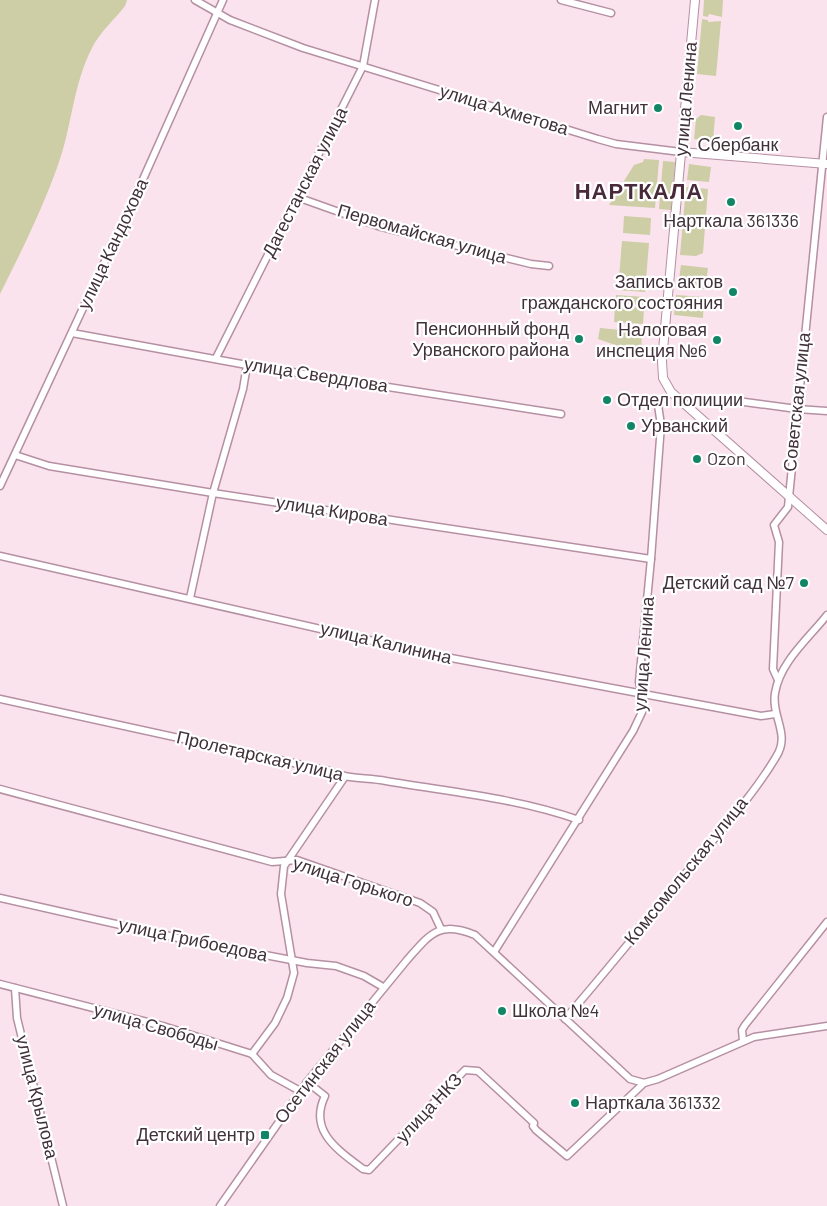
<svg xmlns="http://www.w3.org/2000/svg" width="827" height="1206" font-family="Barlow,sans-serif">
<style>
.green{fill:#cdcda6}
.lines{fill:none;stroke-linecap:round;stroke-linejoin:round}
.minor-casing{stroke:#b590a2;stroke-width:9}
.tertiary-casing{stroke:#b590a2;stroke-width:10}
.minor{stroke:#fff;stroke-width:6}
.tertiary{stroke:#fff;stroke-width:8}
.poi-dot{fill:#118666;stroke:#fff;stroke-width:2}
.labels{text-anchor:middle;stroke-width:4.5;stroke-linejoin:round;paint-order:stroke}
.street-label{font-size:18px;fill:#413139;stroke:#fff}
.poi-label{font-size:18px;fill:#413139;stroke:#fff;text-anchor:end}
.district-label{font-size:22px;font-weight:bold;letter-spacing:1px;fill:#492a3a;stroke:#fff}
</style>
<rect width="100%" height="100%" fill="#fbe3ee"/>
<!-- green -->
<g class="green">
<path d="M0,0h127l-2,6c-10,13 -26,27 -33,42 -19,36 -20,79 -34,117 -16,45 -37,87 -58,129z"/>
<path d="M704,0h19l-1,17 -13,-3 -1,3 -5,-1z"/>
<path d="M702,19l6,1v2l13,-1 -5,55 -19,-2z"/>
<path d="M701,115l14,2 -2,24 -19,-2 2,-20z"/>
<path d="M644,159l15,1 -4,48 -46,-3 25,-40 9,-3z"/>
<path d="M663,161l12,1 -4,48 -12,-1z"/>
<path d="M689,164l22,3 -2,15 -22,-2z"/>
<path d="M686,187l22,2 -5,64 -7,3 -16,-1z"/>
<path d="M624,216l27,2 -1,17 -27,-2z"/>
<path d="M622,241l27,2 -4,49 -27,-2z"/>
<path d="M681,265l27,3 -3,21 -27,-3z"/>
<path d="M616,295l28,2 -1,8 -27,-2z"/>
<path d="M676,295l28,2 -1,21 -29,-3z"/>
<path d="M615,306l29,2 -1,16 -29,-2z"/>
<path d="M600,328l42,4 -1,22 -43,-15z"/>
</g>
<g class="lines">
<defs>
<g id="minor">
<path d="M195,0l35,20 73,28 295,91 18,5 65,8"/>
<path d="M561,0l50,13"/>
<path d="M297,197l84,30 150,37 18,2"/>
<path d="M72,333l175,32 314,49"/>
<path d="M216,358l147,-292 12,-66"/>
<path d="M737,401l60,8 30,2"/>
<path d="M15,455l34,11 164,27 438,66"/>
<path d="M0,486l140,-300 83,-186"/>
<path d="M0,556l435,99 326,61 14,-2"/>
<path d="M190,598l23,-105 30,-104 4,-24"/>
<path d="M778,680l-5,-11 6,-127 -5,-17 14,-18 39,-390"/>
<path d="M0,699l330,72c17,9 37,6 56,10 64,11 131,17 193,39"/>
<path d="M0,789l272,73 25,-2 123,43 13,9 8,17"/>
<path d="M0,898l187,42 120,23 29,3 28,10 19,11"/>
<path d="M494,952l139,-221 10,-21 1,-9 -5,-19 12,-123 10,-134 -3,-20"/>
<path d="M0,984l163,42 89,28 19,21 29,16"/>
<path d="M15,988l2,30 46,188"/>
<path d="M565,1019c44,-51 87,-104 130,-157 28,-34 59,-68 81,-105 15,-23 -5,-40 -1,-64 5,-31 34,-55 52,-78"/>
<path d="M743,1041l-1,-11 3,-5 82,-103"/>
<path d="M252,1054l23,-31 12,-25 7,-25 -13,-79 3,-28 60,-88"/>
<path d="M307,1082l18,14c-17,35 13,54 38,73l6,1 96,-100 13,1 56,52 -1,3 3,4 31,26 77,-73"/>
<path d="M220,1206l87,-124 100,-122c23,-26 32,-40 68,-25l155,144 14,4 14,-4 96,-42 73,-11"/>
</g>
<g id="tertiary">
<path d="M695,0l-33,361 1,17 8,14 156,138"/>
<path d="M681,152l146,12"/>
</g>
</defs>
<!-- minor casing -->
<use href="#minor" class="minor-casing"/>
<!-- tertiary casing -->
<use href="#tertiary" class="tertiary-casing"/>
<!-- minor -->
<use href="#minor" class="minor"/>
<!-- tertiary -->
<use href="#tertiary" class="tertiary"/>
</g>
<!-- markers -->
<g class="poi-dot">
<circle cx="658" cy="108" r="5"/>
<circle cx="738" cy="126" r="5"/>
<circle cx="731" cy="202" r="5"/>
<circle cx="733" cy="292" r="5"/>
<circle cx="579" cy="339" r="5"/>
<circle cx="717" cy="340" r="5"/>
<circle cx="607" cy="400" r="5"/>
<circle cx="631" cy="426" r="5"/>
<circle cx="697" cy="459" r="5"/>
<circle cx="804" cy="583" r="5"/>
<circle cx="502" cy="1011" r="5"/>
<circle cx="575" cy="1103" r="5"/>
<rect x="260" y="1130" width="10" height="10" rx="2.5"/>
</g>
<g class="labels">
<!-- street labels -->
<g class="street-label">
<text transform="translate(686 99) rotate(-85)" y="6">улица Ленина</text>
<text transform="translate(504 110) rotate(17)" y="6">улица Ахметова</text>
<text transform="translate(305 182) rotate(-63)" y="6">Дагестанская улица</text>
<text transform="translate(422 234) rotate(16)" y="6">Первомайская улица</text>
<text transform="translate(113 244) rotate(-65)" y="6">улица Кандохова</text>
<text transform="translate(316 375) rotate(9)" y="6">улица Свердлова</text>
<text transform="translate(797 402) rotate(-84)" y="6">Советская улица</text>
<text transform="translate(332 511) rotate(9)" y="6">улица Кирова</text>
<text transform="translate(386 643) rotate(13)" y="6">улица Калинина</text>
<text transform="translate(644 654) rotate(-86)" y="6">улица Ленина</text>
<text transform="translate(260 756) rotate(13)" y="6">Пролетарская улица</text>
<text transform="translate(686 871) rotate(-51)" y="6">Комсомольская улица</text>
<text transform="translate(353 882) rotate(18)" y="6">улица Горького</text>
<text transform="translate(193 940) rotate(12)" y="6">улица Грибоедова</text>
<text transform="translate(156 1027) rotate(16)" y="6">улица Свободы</text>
<text transform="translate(325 1062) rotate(-52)" y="6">Осетинская улица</text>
<text transform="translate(37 1097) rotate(76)" y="6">улица Крылова</text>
<text transform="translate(429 1108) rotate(-47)" y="6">улица НКЗ</text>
</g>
<!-- poi labels -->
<g class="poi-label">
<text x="648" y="114">Магнит</text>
<text x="738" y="151" text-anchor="middle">Сбербанк</text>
<text x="731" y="227" text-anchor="middle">Нарткала 361336</text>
<text x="723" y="288">Запись актов<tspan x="723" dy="21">гражданского состояния</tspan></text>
<text x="569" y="335">Пенсионный фонд<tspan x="569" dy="21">Урванского района</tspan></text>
<text x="707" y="336">Налоговая<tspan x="707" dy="21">инспеция №6</tspan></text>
<text x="617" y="406" text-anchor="start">Отдел полиции</text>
<text x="641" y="432" text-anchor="start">Урванский</text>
<text x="707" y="465" text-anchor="start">Ozon</text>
<text x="794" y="589">Детский сад №7</text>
<text x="512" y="1017" text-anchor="start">Школа №4</text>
<text x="585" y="1109" text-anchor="start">Нарткала 361332</text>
<text x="255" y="1141">Детский центр</text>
</g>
<!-- district labels -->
<g class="district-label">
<text x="639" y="199">НАРТКАЛА</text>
</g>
</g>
</svg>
